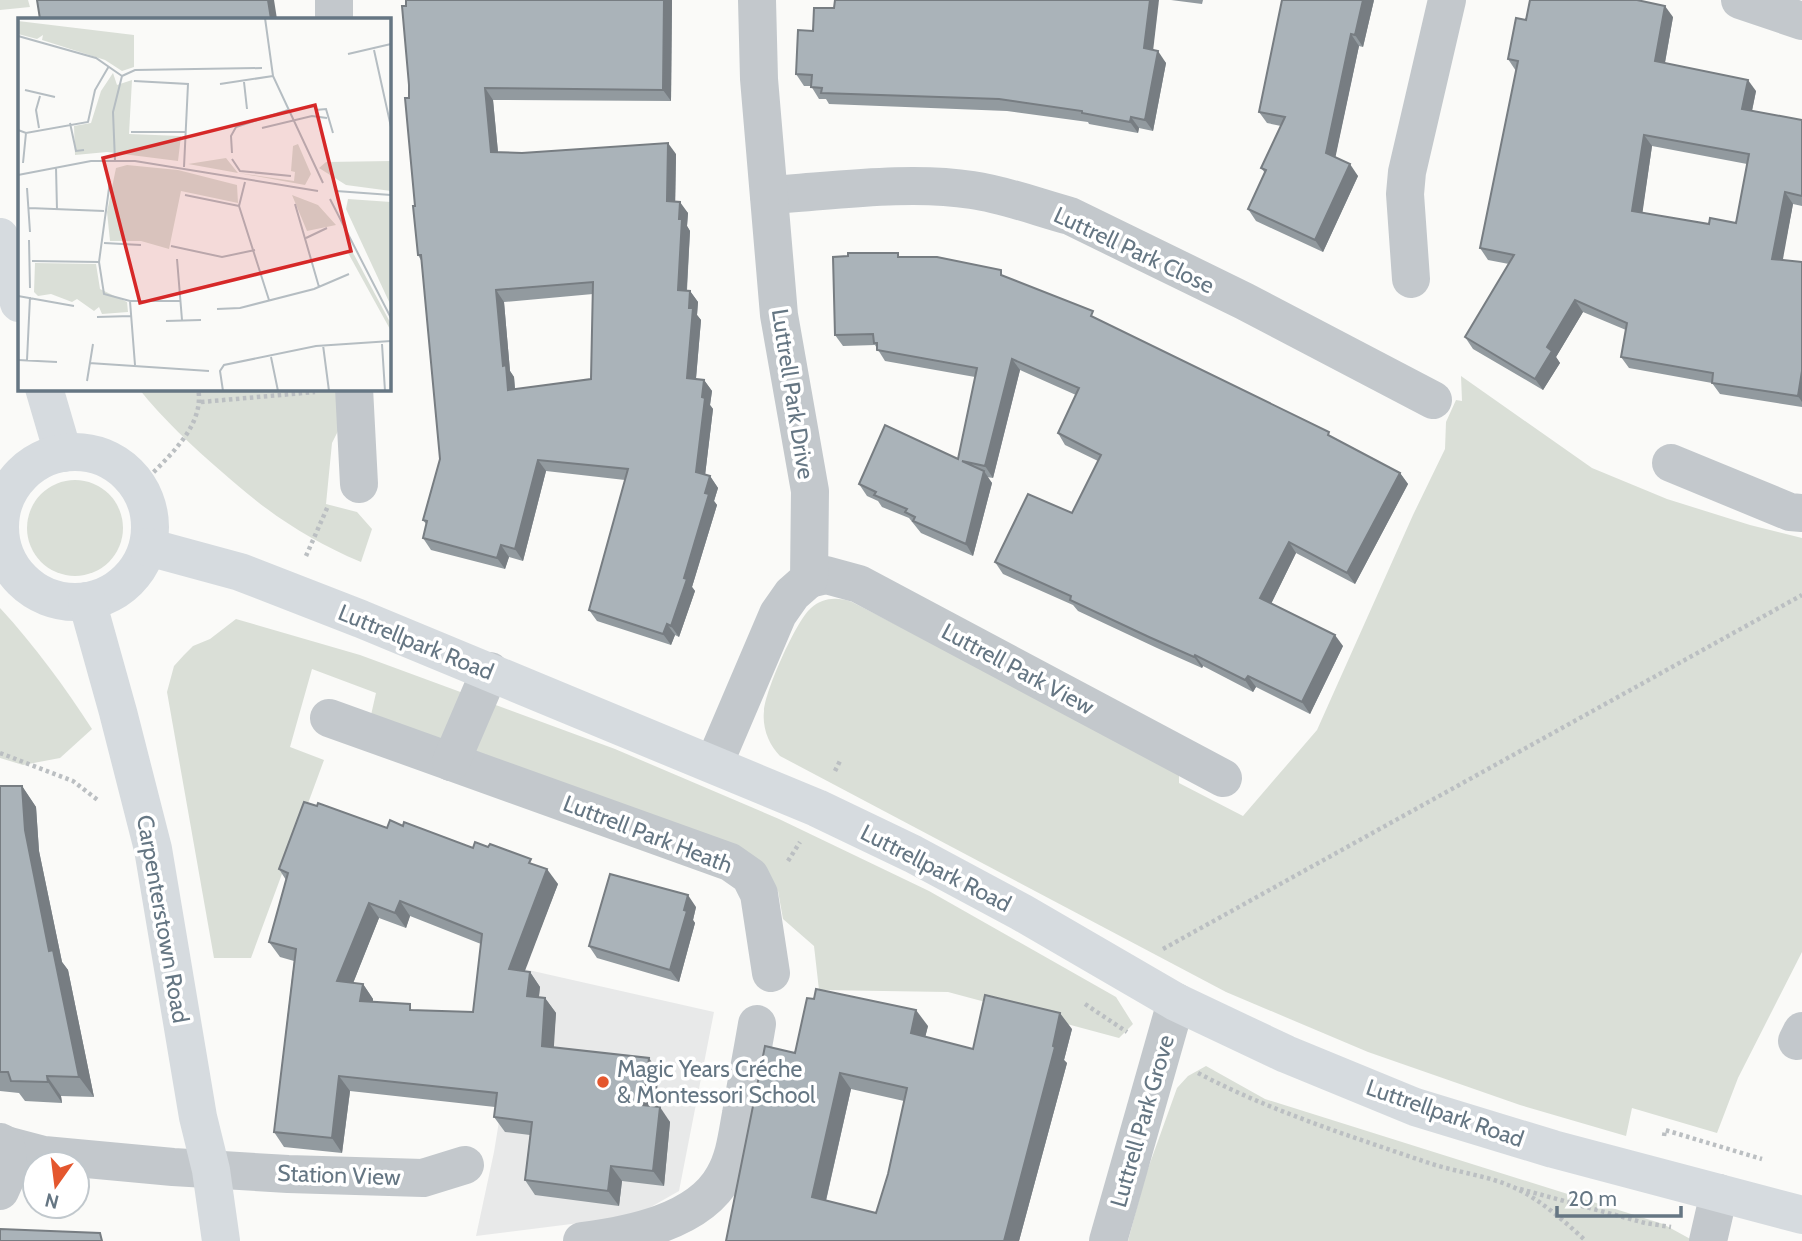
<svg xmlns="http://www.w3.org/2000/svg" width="1802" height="1241" font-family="Cabin,sans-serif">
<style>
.built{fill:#e8e9e9}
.green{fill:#dadfd7}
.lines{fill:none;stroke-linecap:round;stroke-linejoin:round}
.path{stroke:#bbbfc2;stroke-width:4.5;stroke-dasharray:3.5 3.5;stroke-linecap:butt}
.street{stroke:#c3c8cc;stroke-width:38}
.secondary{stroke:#d6dbdf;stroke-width:38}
.wall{fill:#929a9f;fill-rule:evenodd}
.shaded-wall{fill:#777d82}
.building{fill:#aab3b9;stroke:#777d82;stroke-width:2;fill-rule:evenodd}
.poi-dot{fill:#e4572e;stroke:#fff;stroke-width:2.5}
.labels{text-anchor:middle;stroke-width:7;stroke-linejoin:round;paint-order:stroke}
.street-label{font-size:23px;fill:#657683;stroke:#fff}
.poi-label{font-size:23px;fill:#657683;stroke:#fff;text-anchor:start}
.inset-road{fill:none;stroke:#b5bdc2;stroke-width:2}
.view{fill:#d62828;fill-opacity:0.15;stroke:#d62828;stroke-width:3.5}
.inset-edge{fill:none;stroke:#657683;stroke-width:3.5}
</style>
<rect width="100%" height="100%" fill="#fafaf8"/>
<!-- built -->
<path class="built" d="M524,969l190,43 -35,179 -44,25 -159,20 18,-84z"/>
<!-- green -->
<g class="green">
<path d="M0,0h28l2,7 -30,3z"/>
<path d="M1461,376l131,92 75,31 83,26 52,13v414l-64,126 -21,55 -85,-25 -6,28 -106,-31 -152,-53 -142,-60 -446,-236c-11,-11 -18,-28 -16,-45 1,-20 32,-90 47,-103 12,-11 27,-11 41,-6l327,168v13l64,33 74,-86 96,-215 32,-66 1,-27 10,-22 6,1z"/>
<path d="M139,389h197l3,40 -7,14 -6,61 31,8 15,17 -11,33c-55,-23 -94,-50 -139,-90 -30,-26 -58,-52 -83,-83z"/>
<circle cx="75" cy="528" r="48"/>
<path d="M0,608c35,38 64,78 92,121l-32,29 -37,7 -23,-7z"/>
<path d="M236,619l124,36 255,94 164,70 150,72 187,106 17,27 -14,14 -171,-46 -129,-2 -5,-44 -31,-27 -5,-28 -407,-176 5,-22 -64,-24 -22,78 34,13 -73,198h-37l-47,-266 7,-26 10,-11 9,-9 17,-7z"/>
<path d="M1206,1066l59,33 398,125 31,17h-566l17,-64 32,-89 11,-12z"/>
</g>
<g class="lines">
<!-- path -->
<g class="path">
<path d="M201,402l114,-10"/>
<path d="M139,487c24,-26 67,-59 59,-99"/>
<path d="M306,556l22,-50"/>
<path d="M0,753l73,28 26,20"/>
<path d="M835,771l5,-10"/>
<path d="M788,861l12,-19"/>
<path d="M1163,949l639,-354"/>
<path d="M1085,1004l42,28"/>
<path d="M1198,1073c72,38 152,63 228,89 28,10 60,13 87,25 27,12 51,34 73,54"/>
<path d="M1664,1136l1,-6 97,29"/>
<path d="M1520,1189l125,34 26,4"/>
</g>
<!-- street -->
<g class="street">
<path d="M334,0v19"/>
<path d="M1740,0l62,21"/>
<path d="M769,195c64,-4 141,-15 203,-5 34,5 65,17 98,26l174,85 189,99"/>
<path d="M1411,279l-6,-85 2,-22 40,-172"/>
<path d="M354,388l5,96"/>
<path d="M1671,463l119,49 12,1"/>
<path d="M809,579l17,-4 33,9 364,194"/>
<path d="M329,718l401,144 20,14 9,18 12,79"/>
<path d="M451,762l39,-91"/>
<path d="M714,764l64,-150 14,-20 17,-15 1,-88 -31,-176 -20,-236 -2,-79"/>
<path d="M1797,1041l5,-10"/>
<path d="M0,1142l6,3 38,10 129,12 115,7 135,4 42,-13"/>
<path d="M0,1191l9,-20 -3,-26"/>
<path d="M582,1241c47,-6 117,-19 142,-65 11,-19 13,-41 17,-62 5,-30 11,-60 16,-90"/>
<path d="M1108,1241l68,-239"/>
<path d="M1708,1241l11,-48"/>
</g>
<!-- secondary -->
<g class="secondary">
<path d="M0,237l19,66"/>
<path d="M44,388l19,65"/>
<circle cx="75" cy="527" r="75"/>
<path d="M148,547l92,25 121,47 456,189 96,46 108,58 155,90 110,52 129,53 138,42 249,66"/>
<path d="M87,601l31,111 35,137 45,268 13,53 10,71"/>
</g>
</g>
<!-- wall -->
<g class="wall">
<path d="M672,0l-1,101 -178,-1 5,52 178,2 -1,48 13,11 -1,13 3,5 -3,60h3l8,11 -1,13 4,5 -5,59 8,1 8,11 -2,14 3,4 -8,66 5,1 8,12 -4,13 3,4 -25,82 3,4 -16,46 -4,-2 -4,10 -74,-24 -8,-11 36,-130 -79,-9 -23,90 -14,-4 -4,12 -74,-19 -8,-12 3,-14 -3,-4 17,-61 -18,-197 -4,-7 -9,-157zM593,294l-2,85 -76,10 -1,-12 -4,-6 -6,-69z"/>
<path d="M1171,0h32l-1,4z"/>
<path d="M1374,0l-11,47 -4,-1 -24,111 23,19 -35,76 -67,-31 -8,-12 17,-36 -4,-5 20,-42 -14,-3 -8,-11z"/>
<path d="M834,8l319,42 13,13 -13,68 -14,-3 -1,5 -49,-9 -1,-2 -81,-11 -178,-7 -3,-5h-7l-8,-13h-7l-8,-12 17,-43z"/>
<path d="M1673,17l-8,46 91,28 -4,20 50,9v86l-9,-2 -11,56 20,2v145l-82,-13 -8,-11 -83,-15 -8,-11 5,-27 -43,-18 -27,45 4,6 -17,27 -70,-41 -8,-12 44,-73 -21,-4 -8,-12 36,-177 -8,-12 18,-39zM1652,146l95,18 -11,59 -27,1 -67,-11z"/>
<path d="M901,257l105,20 93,43 301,153 8,11 -53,100 -59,-31 -25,51 72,42 -33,68 -54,-27 -3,5 -50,-26 -1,2 -45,-20 -79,-37 -5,-6 -70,-31 -8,-12 77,-49 26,-52 -33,-16 -7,-12 18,-38 -56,-25 -27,108 -6,-1 5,6 -19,73 -52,-23 -12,-15 -27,-11 -4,-6 -11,-5 -8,-12 99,-25 17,-82 -90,-16 -10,-16 -32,1 -8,-11z"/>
<path d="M0,786h22l14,21 3,44 23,111 6,8 26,127 -33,-1 1,7 -37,-2 -6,-8 -19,-2z"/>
<path d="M403,826l70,22 62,17 23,19 -34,87 6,1 10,15 -1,10 6,1 11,15 -3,34 106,26 -4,33 15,16 -6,64 -42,-5 -3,25 -84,-11 -10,-15 5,-45 -25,-3 -11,-15 1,-10 -145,-16 -8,62 -58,-6 -10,-15 20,-171 -14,-4 -11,-15 17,-62 -7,-11 108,-41zM410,916l71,28 -8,68 -59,-2 -41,-8v-3l-10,-15 -10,-1 26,-65 27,10z"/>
<path d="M696,907l-3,13 2,3 -16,59 -82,-24 -8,-12z"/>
<path d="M928,1026l-3,11 48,12 99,-20 -8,31 3,3 -48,178h-293l69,-188zM851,1089l53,12 -16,73 -12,39 -50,-12z"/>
</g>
<!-- shaded-wall -->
<g class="shaded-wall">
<path d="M268,0h6l3,19h-6z"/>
<path d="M664,0h8l-1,101 -8,-11z"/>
<path d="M1150,0h9l-7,60 -8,-12z"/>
<path d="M1363,0h11l-11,47 -8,-12z"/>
<path d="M1665,6l8,11 -10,56 -8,-12z"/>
<path d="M1351,34l8,12 -25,118 -8,-11z"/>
<path d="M1158,51l8,12 -13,68 -8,-11z"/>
<path d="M1748,80l8,11 -6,29 -8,-11z"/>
<path d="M485,88l8,12 6,63 -8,-11z"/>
<path d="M1131,117l8,11 -1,5 -8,-11z"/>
<path d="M1644,135l8,11 -11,77 -9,-12z"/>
<path d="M668,143l8,11 -1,59 -8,-12z"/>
<path d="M1350,164l8,12 -35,76 -8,-12z"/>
<path d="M1785,192l8,12 -12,66 -9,-11z"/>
<path d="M680,202l8,11 -1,13 3,5 -4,70 -8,-11z"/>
<path d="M496,290l8,12 6,69 4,6 2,25 -8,-12 -5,-24z"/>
<path d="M690,291l8,11 -1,13 4,5 -6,69 -8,-11z"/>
<path d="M1575,300l8,12 -27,45 4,6 -17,27 -8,-11 12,-32z"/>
<path d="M1012,359l8,11 -27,108 -8,-12z"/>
<path d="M1802,371v31l-4,-6z"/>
<path d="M704,380l8,11 -2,14 3,4 -9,75 -8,-12z"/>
<path d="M538,460l8,11 -23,90 -8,-12z"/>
<path d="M984,471l8,12 -19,73 -7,-12z"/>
<path d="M1400,473l8,11 -53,100 -8,-11z"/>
<path d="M710,476l8,12 -4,13 3,4 -25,82 3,4 -16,46 -8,-11z"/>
<path d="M1289,542l7,11 -28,57 -8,-12z"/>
<path d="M501,545l8,12 -4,12 -8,-11z"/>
<path d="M667,624l8,11 -4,10 -8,-11z"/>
<path d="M1335,635l8,11 -33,68 -8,-12z"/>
<path d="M1195,655l8,11 -1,2 -8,-11z"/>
<path d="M1248,676l8,11 -3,5 -8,-12z"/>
<path d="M22,786l14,21 3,44 23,111 6,8 26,127 -15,-20 -30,-126 -24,-121z"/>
<path d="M547,869l11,15 -38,100 -11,-15z"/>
<path d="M688,895l8,12 -3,13 2,3 -16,59 -9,-12z"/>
<path d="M400,901l10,15 -4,12 -11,-15z"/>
<path d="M369,903l10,15 -31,78 -11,-15z"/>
<path d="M530,972l10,15 -3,24 -10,-15z"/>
<path d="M363,984l10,15 -2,17 -11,-15z"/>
<path d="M545,998l11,15 -3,48 -11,-15z"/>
<path d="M916,1010l12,16 -6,24 -11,-17z"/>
<path d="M1060,1013l12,16 -8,31 3,3 -48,178h-15z"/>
<path d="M649,1058l10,15 -6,47 -10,-15z"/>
<path d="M840,1073l11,16 -28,124 -11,-16z"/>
<path d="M47,1076l14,20 1,7 -14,-21z"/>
<path d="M339,1076l11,15 -8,62 -10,-15z"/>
<path d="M660,1107l10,15 -6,64 -11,-15z"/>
<path d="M611,1166l11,15 -3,25 -11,-15z"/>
</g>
<!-- building -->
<g class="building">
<path d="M37,0h231l3,19h-231z"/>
<path d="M406,0h258l-1,90 -178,-2 6,64 31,1 146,-10 -1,58 13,1 -1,17h3l-4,71 12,1 -1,17h4l-6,70 17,2 -2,17 3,1 -9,74 14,4 -5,17 4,1 -25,84 3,1 -16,47 -4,-2 -4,10 -74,-24 39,-141 -90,-9 -23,89 -14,-4 -4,13 -74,-20 4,-17 -4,-1 17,-61 -19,-204h-3l-5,-49h2l-10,-108h4v-13l-7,-79h4zM593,282l-2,97 -83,11 -2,-25 -3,1 -7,-76z"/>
<path d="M835,0h315l-6,48 14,3 -13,69 -14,-3 -1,5 -48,-9v-2l-83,-12 -178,-6 1,-5 -11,-1 1,-12 -16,-1 2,-44 15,1 1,-23h20z"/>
<path d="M1282,0h81l-8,35 -4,-1 -25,119 24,11 -35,76 -67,-31 18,-39 -5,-2 24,-51 -26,-5z"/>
<path d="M1530,0h107l28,6 -10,55 93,19 -6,29 60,11v76l-17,-4 -13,67 30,3v109l-4,25 -86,-13 1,-10 -92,-16 6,-34 -52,-23 -28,47 5,4 -17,28 -70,-42 49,-82 -34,-7 38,-187 -10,-2 8,-41 10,2zM1644,135l105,19 -13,69 -26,-5 -1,6 -77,-13z"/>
<path d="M848,253h50v4h39l64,13v5l92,36 -2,5 238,116 -1,3 72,38 -53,100 -58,-31 -29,56 75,37 -33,67 -54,-26 -3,4 -50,-25 -1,2 -45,-20 -79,-37 1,-4 -76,-34 33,-68 44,19 29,-58 -43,-22 21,-45 -67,-29 -27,107 -23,-5 22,10 -18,73 -53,-23 2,-4 -10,-5 2,-3 -33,-14 2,-3 -17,-8 26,-59 73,34 19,-91 -100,-18v-7h-3l-1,-9 -38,1 -2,-78 15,-1z"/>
<path d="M0,786h22l3,44 24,121 4,-1 26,127 -32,-1 1,6 -37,-1 -3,-9h-8z"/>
<path d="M304,802l13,4 1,-3 69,25 3,-8 13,6 1,-4 69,26 2,-6 13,5 2,-3 41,15 -2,4 18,6 -38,100 21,3 -3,24 18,2 -3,48 107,12 -6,47 17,2 -7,64 -42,-5 -3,25 -83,-11 7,-58 -38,-5 3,-24 -158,-17 -7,62 -58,-6 22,-183 -27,-7 19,-69 -9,-4zM400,901l82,33 -9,78 -63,-2v-6l-50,-3 3,-17 -26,-3 32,-78 26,10z"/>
<path d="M610,874l78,21 -4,15 3,1 -17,59 -81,-24z"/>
<path d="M816,989l100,21 -5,23 62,16 12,-54 75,18 -7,33 2,1 -51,194h-278l39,-195 30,7 12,-55 7,1zM840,1073l67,15 -19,86 -12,39 -64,-16z"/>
<path d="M0,1229l100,4 2,8h-102z"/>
</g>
<!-- markers -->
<circle class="poi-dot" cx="603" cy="1082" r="7"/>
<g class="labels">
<!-- street labels -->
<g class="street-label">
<text transform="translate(1134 250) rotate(25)" y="8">Luttrell Park Close</text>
<text transform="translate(793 394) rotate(81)" y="8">Luttrell Park Drive</text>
<text transform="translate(416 642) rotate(22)" y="8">Luttrellpark Road</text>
<text transform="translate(1018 669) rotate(28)" y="8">Luttrell Park View</text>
<text transform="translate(648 834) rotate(21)" y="8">Luttrell Park Heath</text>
<text transform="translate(936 868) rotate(27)" y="8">Luttrellpark Road</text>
<text transform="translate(163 919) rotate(80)" y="8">Carpenterstown Road</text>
<text transform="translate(1445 1113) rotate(19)" y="8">Luttrellpark Road</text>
<text transform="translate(1142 1121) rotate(-74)" y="8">Luttrell Park Grove</text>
<text transform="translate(339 1175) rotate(2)" y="8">Station View</text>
</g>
<!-- poi labels -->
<g class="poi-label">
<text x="617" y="1077">Magic Years Créche<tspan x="617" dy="26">&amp; Montessori School</tspan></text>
</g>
</g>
<!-- overview -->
<g transform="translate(18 18)">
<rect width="373" height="373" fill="#fafaf8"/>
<path d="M0,3l116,14v32l-12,4 -17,-11 -63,-20 1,-5 -6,4 -19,-5zM95,55l4,12 15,-5 -3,54 52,2 -3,25 -71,-9 -32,3 -1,-29 17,-3 10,-32zM280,126l13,30 -6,11 -117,-21 38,-6 12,15 56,8 1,-9 -4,-1 2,-25zM373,143v30l-45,-6 -27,-17 7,-6zM109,147l51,5 59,15 1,18 -57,-12 -12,58 -28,-8h-31l-3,-29 9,-44zM274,177l26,10 18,20 -29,6zM330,181l43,3v104l-45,-97zM333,231l40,75v7l-44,-80zM17,245l61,1 4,25 27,13 1,10 -26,2 -3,-7 -5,4 -17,-12 -5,3 -21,-8 -13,2 -4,-4z" fill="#dadfd7"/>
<path class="inset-road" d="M247,0l8,58 50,107M0,18l78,22 26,18M356,32l17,77M330,36l43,-10M104,58l13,-6 127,-2M116,63l54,3 -4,83M226,64l3,27M202,66l53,-8M7,72l30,7M299,98l-1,-6 10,-1 7,24M52,105l6,28 8,-1M21,110l-3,-18 4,-14M244,110l50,-12 15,2M0,112l8,3 62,-11 7,-32 14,-24M113,114h54M214,135l-1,-17 5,-9 52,-17M214,141l8,12 51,5M97,143l-2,-49 9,-36M5,145l3,-30M38,149l1,43M0,157l73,-14h44l183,30M92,163l-11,81 5,32 26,7h51M227,164l-6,24 30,94M9,170l3,44M318,173l55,4M167,177l54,11M312,181l61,119M277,186l24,83M11,190l75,3M288,220l21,-10M11,222l1,48M86,225l37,2M153,228l51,11 33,-7M159,241l5,61M14,243l67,1M0,278l56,10M112,283l5,64M199,291l23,-1 74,-19 35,-15M79,299l34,-1M148,303l35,-1M364,326l3,47M305,327l6,46M253,339l7,34M0,342l39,2M9,342l3,-63M71,345l120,8M69,363l6,-37M205,373l-3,-20 4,-6 92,-19 75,-5"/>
<path class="view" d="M297,87l36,146 -211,52 -37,-145z"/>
<rect width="373" height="373" class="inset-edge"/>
</g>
<!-- north arrow -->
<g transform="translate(56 1185) rotate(194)"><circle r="33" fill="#ffffff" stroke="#c1c8cd" stroke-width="2"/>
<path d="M0-5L12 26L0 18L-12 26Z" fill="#e4572e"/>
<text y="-10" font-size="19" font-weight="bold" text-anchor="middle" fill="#657683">N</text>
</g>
<!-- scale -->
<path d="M1557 1206v10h124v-10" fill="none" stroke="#657683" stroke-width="3.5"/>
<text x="1568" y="1206" font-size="21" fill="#657683" stroke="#ffffff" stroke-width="5" paint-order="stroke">20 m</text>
</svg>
